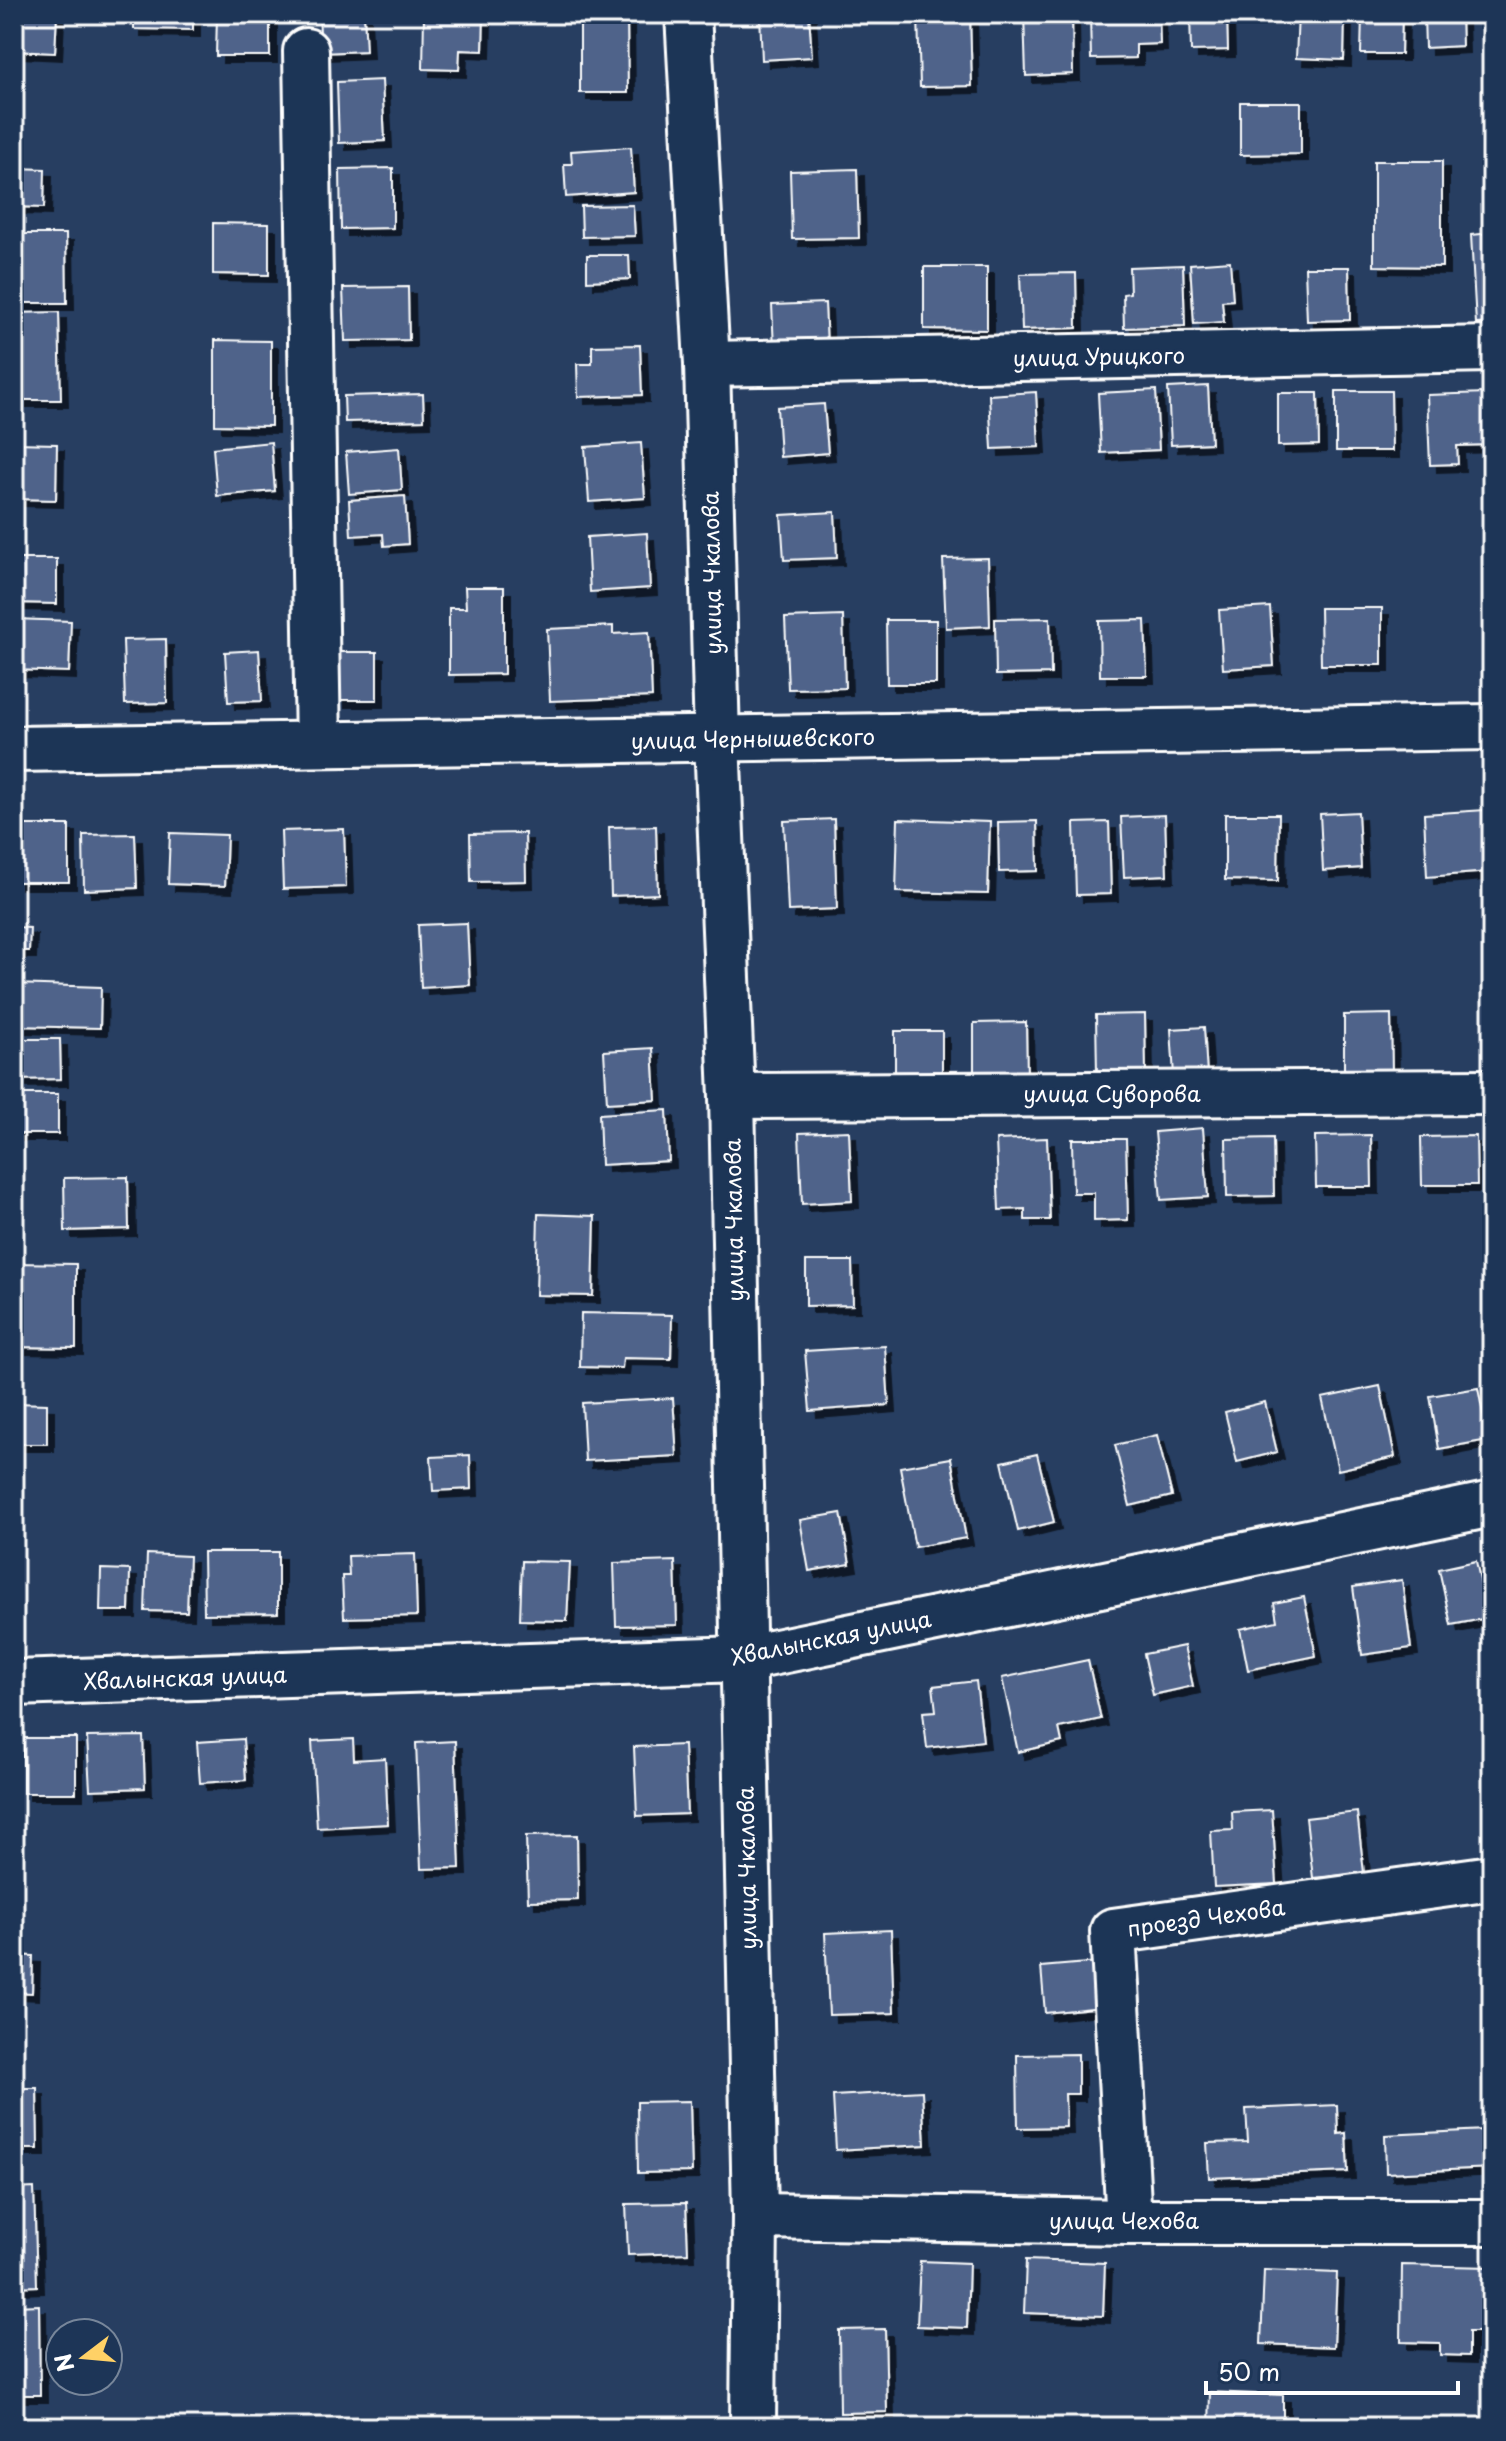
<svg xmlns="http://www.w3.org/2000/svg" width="1506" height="2441" font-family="'Playpen Sans',sans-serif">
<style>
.building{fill:#4f648a;stroke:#fff;stroke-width:2;filter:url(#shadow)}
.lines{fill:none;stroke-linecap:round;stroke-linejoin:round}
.minor-casing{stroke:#fff;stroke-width:50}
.minor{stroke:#1d3557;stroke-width:44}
.labels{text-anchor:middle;stroke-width:6;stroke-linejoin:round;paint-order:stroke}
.street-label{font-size:22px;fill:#fff;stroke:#1d3557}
</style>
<defs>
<filter id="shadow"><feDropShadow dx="7" dy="7" stdDeviation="0" flood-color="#0009"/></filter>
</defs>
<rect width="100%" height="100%" fill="#273e61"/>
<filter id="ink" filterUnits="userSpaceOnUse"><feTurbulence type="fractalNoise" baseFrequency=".0125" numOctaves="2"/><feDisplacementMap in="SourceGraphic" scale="16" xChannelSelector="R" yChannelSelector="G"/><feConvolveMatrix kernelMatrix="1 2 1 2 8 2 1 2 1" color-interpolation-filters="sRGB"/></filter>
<g filter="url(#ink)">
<!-- building -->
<g class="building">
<path d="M14,14h43l-2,39 -41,-2z"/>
<path d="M134,14h59v16l-59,-1z"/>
<path d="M217,14h53v42h-54z"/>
<path d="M319,14h45l2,37 -45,2z"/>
<path d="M424,14h60l-1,37 -23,-1 -1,20 -36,-1z"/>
<path d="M580,14h47l1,79h-48z"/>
<path d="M760,14h49l3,43 -50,3z"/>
<path d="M918,14h52l2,72 -52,1z"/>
<path d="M1024,14h48l1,60 -47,2z"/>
<path d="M1090,14h69l1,30 -24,1v13l-45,1z"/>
<path d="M1190,14h37l1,36 -37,1z"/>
<path d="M1298,14h47l-1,46 -48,-2z"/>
<path d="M1362,14h40l-1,40h-40z"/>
<path d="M1424,14h37l1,32 -37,2z"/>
<path d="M382,80l3,61 -46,2 -2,-61z"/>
<path d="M1240,102h61v52l-61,1z"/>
<path d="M631,147l3,45 -68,5 -2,-33h8l-1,-13z"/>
<path d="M1374,161h68v106l-68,-1z"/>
<path d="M14,168l31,1 -1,39 -30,-1z"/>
<path d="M393,168v60l-52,1 -1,-60z"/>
<path d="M857,169l2,69 -67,1 -2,-68z"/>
<path d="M633,205l2,31 -53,1 -1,-31z"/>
<path d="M213,223l56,1v51l-56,-1z"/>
<path d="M1492,233v90l-16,1 -5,-89z"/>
<path d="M14,234h52l1,69h-53z"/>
<path d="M587,255h42l1,24 -43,2z"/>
<path d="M1230,261l3,39 -11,1 2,21 -30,2 -4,-60z"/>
<path d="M1183,265l2,61 -61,2 -1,-34 7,-1 -1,-26z"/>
<path d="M924,267h63v63l-63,-1z"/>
<path d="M1305,267h44l1,53 -43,1z"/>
<path d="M1076,273l1,55 -55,2 -2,-56z"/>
<path d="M408,287l1,53 -64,1 -2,-53z"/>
<path d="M825,303l2,43 -53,3 -2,-44z"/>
<path d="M59,312l2,88h-47v-87z"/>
<path d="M215,340l56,1v85l-56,-1z"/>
<path d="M640,345l2,50 -64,2 -1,-33h15v-18z"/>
<path d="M1208,386l3,57 -40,2 -3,-57z"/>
<path d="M1156,390l3,60 -58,3 -3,-60z"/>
<path d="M1336,391h55l1,60h-56z"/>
<path d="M1036,392l3,55 -47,2 -3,-54z"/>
<path d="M1278,393h40l1,52 -41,1z"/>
<path d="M1487,393l2,52 -32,1 1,18 -28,1 -3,-70z"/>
<path d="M423,394l1,26 -79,2 -1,-26z"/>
<path d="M824,404l4,49 -48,4 -3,-50z"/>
<path d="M271,442l4,49 -58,5 -4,-48z"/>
<path d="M14,443l43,1 -1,56 -42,-1z"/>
<path d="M641,443l4,55 -56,4 -4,-55z"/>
<path d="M399,448l3,42 -53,4 -3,-42z"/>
<path d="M405,496l3,48 -24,2 -1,-12 -32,2 -2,-36z"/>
<path d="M835,512l2,46 -53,2 -3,-45z"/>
<path d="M647,533l3,55 -60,4 -3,-55z"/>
<path d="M988,558l2,68 -44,2 -3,-69z"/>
<path d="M14,559h43v45l-43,-1z"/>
<path d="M465,587h39v87l-55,1v-67h17z"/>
<path d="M1270,607l4,59 -51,3 -4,-59z"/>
<path d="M1320,608h62v57h-61z"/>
<path d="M843,616l2,72 -57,1 -3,-71z"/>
<path d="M1050,618l1,56 -55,1 -1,-56z"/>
<path d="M14,619l57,2 -2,51 -55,-2z"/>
<path d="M886,620h50v64h-49z"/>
<path d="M1145,620l2,56h-47l-1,-55z"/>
<path d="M613,626v8l36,-2 3,65 -102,4 -3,-72z"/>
<path d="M166,639l1,64 -42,1 -2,-64z"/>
<path d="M259,650l3,51 -34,1 -3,-50z"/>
<path d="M337,652h40v48h-39z"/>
<path d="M1485,810l4,62 -62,5 -3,-63z"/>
<path d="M1358,812l3,56 -38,3 -3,-57z"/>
<path d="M1225,814h54l-1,67 -53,-1z"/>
<path d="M1165,815l2,60 -43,2 -3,-60z"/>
<path d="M834,819l3,90 -49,2 -4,-90z"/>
<path d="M898,819l92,3 -2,72 -92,-2z"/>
<path d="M1037,821l1,50 -39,1 -1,-50z"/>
<path d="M1109,822l2,72 -35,1 -2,-72z"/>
<rect x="14" y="825" width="55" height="57"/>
<path d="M656,826l2,68 -47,2 -2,-69z"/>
<path d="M344,829l2,58 -63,2 -2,-58z"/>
<path d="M170,833l57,2 -2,51 -57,-2z"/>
<path d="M525,833l1,48 -55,1 -1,-48z"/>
<path d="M135,834l2,54 -53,2 -1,-55z"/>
<path d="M467,923l3,62 -49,3 -3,-63z"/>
<path d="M14,927l16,1 -1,23h-15z"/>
<path d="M14,984l87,3 -1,41 -86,-2z"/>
<path d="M1145,1014l1,59 -49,1 -1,-59z"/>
<path d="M1391,1014l1,58h-48v-57z"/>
<path d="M1026,1022l1,55h-53v-54z"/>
<path d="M1204,1027l3,47 -33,2 -3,-47z"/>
<path d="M895,1031h47v48l-47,-1z"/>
<path d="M14,1039h46l1,40 -47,1z"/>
<path d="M653,1048l3,52 -49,3 -3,-52z"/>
<rect x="14" y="1094" width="44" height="40"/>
<path d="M667,1110l2,51 -68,4 -2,-51z"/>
<path d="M1203,1128l5,69 -47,3 -6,-68z"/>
<path d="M849,1131l3,70 -50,3 -3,-71z"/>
<path d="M1371,1135l1,52h-56l-1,-51z"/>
<path d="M1476,1136l1,49h-55l-1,-48z"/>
<path d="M1047,1138l3,82h-25v-11l-26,1 -3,-70z"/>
<path d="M1273,1138l1,58 -47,1 -1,-58z"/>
<path d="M1072,1139h54l2,81 -34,1v-28h-21z"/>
<path d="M128,1177l1,52 -64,2 -1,-53z"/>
<path d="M538,1214l57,2 -2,80 -57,-1z"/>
<path d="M806,1261h46l1,44 -47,1z"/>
<path d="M14,1263l62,1v84l-62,-1z"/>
<path d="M581,1313l91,2 -1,44 -48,-1 -1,10 -42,-1z"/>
<path d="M885,1346l4,59 -79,6 -5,-60z"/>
<path d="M1380,1386l15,71 -57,13 -16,-72z"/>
<path d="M1478,1388l10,52 -49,9 -9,-53z"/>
<path d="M673,1398l4,58 -92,5 -3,-58z"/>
<path d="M1265,1402l12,50 -40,10 -12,-50z"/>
<path d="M14,1403l33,1v40h-33z"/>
<path d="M1157,1435l15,61 -42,10 -15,-61z"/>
<path d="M1037,1454l17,68 -36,9 -16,-69z"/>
<path d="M470,1455l1,34 -38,2 -2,-34z"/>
<path d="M951,1458l15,80 -51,9 -15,-80z"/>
<path d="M841,1513l9,51 -41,7 -9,-51z"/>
<path d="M203,1552h75v61l-74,1z"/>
<path d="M147,1554l42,2 -2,56 -42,-1z"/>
<path d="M415,1554l2,62 -73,2 -2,-42h7l-1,-20z"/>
<path d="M522,1561l48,1 -3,59 -47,-1z"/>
<path d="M675,1561l2,64 -61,1 -2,-63z"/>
<path d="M1476,1561l12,57 -37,7 -12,-56z"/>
<path d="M101,1569l29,1 -1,41h-29z"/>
<path d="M1402,1580l9,68 -49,7 -9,-68z"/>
<path d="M1304,1597l12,59 -68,14 -8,-41 37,-8 -3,-18z"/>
<path d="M1184,1646l9,40 -40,9 -9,-41z"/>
<path d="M1088,1660l13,59 -42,9 3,14 -44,10 -16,-74z"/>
<path d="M976,1681l7,60 -56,7 -4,-36 13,-1 -3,-25z"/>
<path d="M143,1736l2,52 -55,2 -3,-53z"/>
<rect x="23" y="1738" width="53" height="55"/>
<path d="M243,1739l3,41 -46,3 -3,-41z"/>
<path d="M353,1739l1,21 31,-2 3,66 -71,4 -5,-87z"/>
<path d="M455,1741l5,127 -39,1 -5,-126z"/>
<path d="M684,1745l3,69 -50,2 -3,-69z"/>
<path d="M1272,1810l5,74 -63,3 -3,-56 22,-1 -1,-18z"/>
<path d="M1357,1812l7,61 -51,5 -7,-60z"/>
<path d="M577,1835l1,65 -50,1 -2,-65z"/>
<path d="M891,1930l3,83 -65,2 -4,-82z"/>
<path d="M14,1955l19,1 -1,37 -18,-1z"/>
<path d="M1098,1962l4,45 -57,6 -4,-46z"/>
<path d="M1078,2054v40h-13l1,33 -48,1 -1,-73z"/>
<path d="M14,2088h23l1,61h-24z"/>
<path d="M922,2091l3,54 -89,5 -3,-54z"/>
<path d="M690,2101l2,71 -54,1 -1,-71z"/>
<path d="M1492,2102v66l-106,5 -1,-38 100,-5 -1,-27z"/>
<path d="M1337,2105l1,29 8,-1 2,39 -139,6 -2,-35 41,-1 -2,-33z"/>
<path d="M34,2188l3,98 -23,1v-98z"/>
<path d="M686,2203l2,50 -60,2 -2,-51z"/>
<path d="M1026,2260l79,3 -2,53 -79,-3z"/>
<path d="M920,2261l49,2 -2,65 -50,-2z"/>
<path d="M1402,2265l90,2v65h-23v24l-29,-1v-12l-39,-1z"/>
<path d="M1264,2270l73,3 -3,74 -73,-3z"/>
<path d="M39,2305l1,90h-26v-89z"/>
<path d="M885,2329l2,83 -47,1 -1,-83z"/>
<path d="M1210,2392l73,3v32h-74z"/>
</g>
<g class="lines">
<defs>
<g id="minor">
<path d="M688,14l19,350 10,376 15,356 23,1120 -2,211"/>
<path d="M306,51l12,693"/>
<path d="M707,364l785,-15"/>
<path d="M14,749l1478,-22"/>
<path d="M732,1096l760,-4"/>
<path d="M14,1683l728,-24 750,-155"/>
<path d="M755,2216l374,6h363"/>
<path d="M1129,2222l-16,-291 379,-53"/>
</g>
</defs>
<!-- minor casing -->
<use href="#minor" class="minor-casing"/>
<!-- minor -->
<use href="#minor" class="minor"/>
</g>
</g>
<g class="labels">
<!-- street labels -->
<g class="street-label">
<text transform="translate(1099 357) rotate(-1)" y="8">улица Урицкого</text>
<text transform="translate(712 573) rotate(-91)" y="8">улица Чкалова</text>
<text transform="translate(753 739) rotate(-1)" y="8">улица Чернышевского</text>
<text x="1112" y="1102">улица Суворова</text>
<text transform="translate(734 1220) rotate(-91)" y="8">улица Чкалова</text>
<text transform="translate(831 1638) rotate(-11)" y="8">Хвалынская улица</text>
<text transform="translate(185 1678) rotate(-2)" y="8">Хвалынская улица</text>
<text transform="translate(747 1868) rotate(-91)" y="8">улица Чкалова</text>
<text transform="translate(1206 1918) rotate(-8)" y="8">проезд Чехова</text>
<text x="1124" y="2229">улица Чехова</text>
</g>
</g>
<!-- margin -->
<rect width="1506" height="2441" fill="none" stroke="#1d3557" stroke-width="48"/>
<rect x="24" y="24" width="1458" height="2393" fill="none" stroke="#fff" stroke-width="3" filter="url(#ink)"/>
<!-- north arrow -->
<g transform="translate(84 2357) rotate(254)"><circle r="38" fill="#1d3557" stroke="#77869a" stroke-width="2"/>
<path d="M0-6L14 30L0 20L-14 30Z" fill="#ffd166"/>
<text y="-12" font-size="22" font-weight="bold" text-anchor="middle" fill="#ffffff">N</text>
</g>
<!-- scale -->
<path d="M1206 2381v12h252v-12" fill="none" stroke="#ffffff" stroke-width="4"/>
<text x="1218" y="2381" font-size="24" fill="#ffffff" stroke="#1d3557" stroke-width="6" paint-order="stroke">50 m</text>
</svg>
